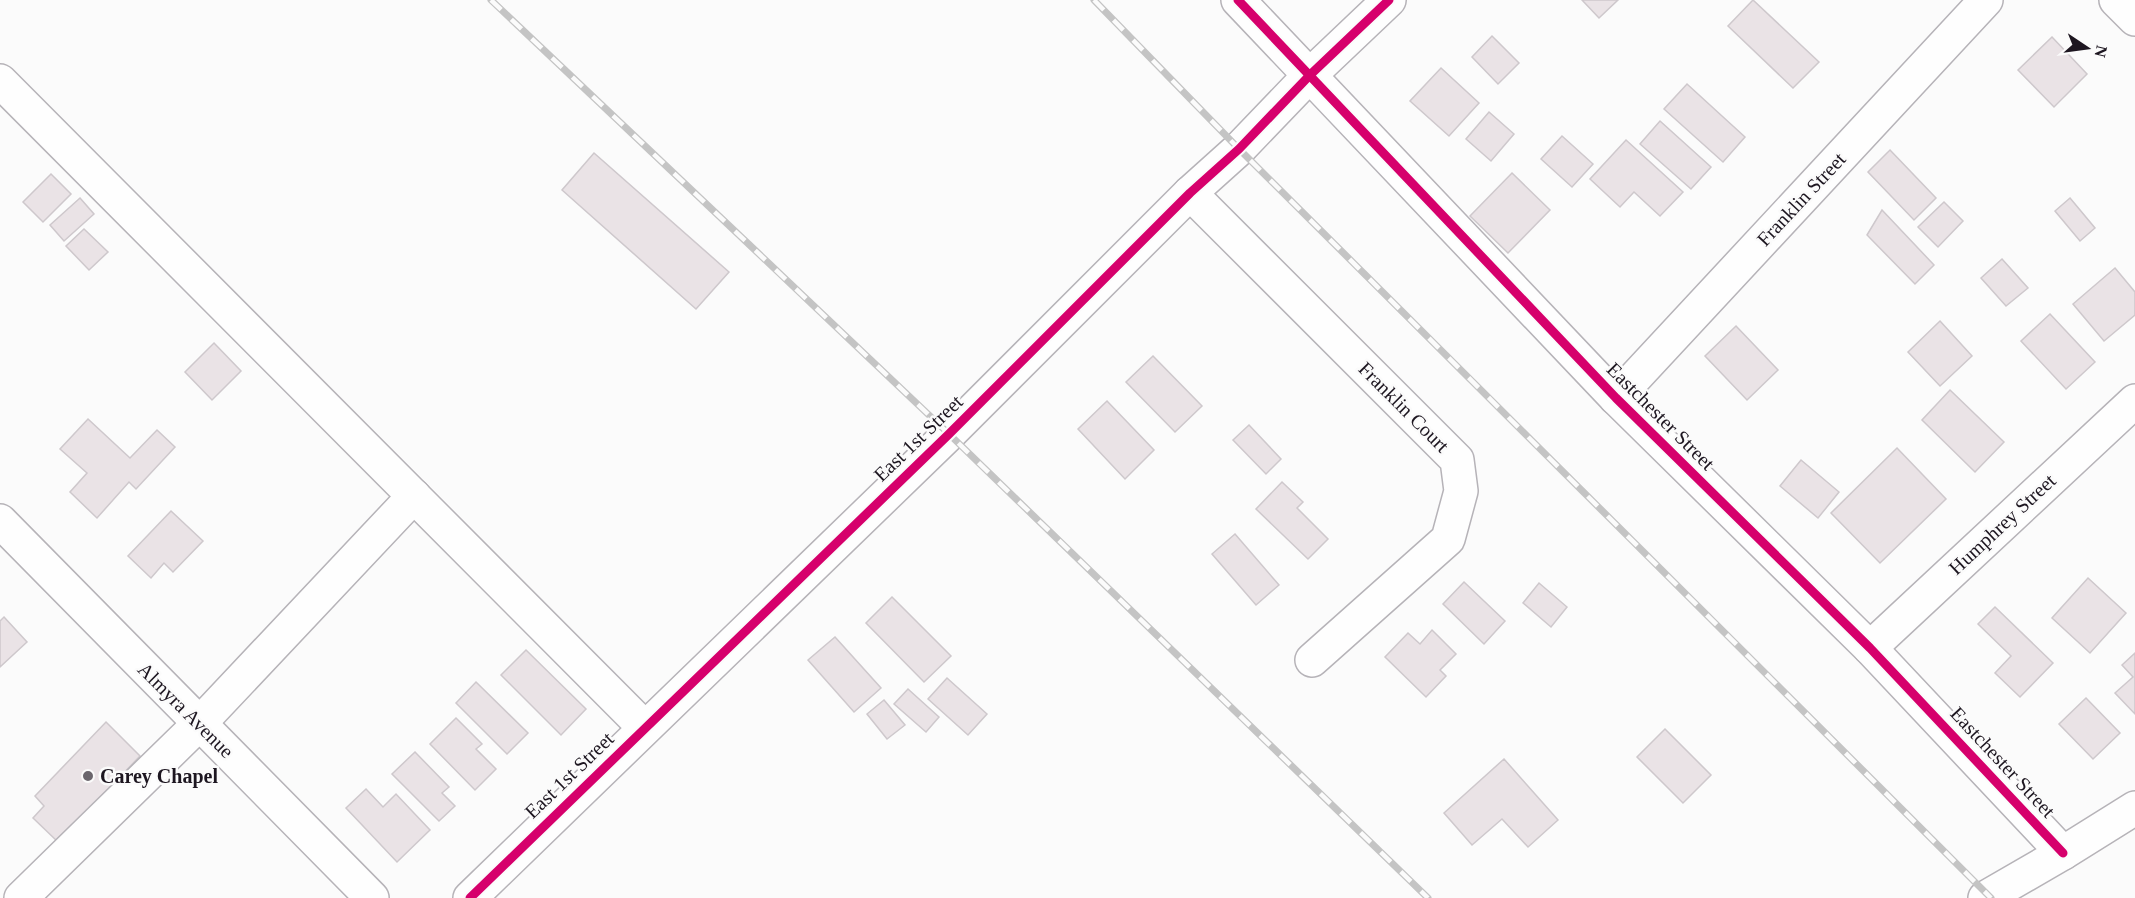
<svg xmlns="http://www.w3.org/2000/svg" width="2135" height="898" font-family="'Times New Roman',serif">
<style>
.building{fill:#eae3e6;stroke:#cec8cc;stroke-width:1.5}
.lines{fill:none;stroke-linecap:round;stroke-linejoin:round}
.minor-casing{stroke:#b6b3b8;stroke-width:36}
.minor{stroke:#fefefe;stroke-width:33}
.rail-casing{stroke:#c4c4c4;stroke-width:7}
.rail{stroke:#fbfbfb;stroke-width:4.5;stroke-dasharray:14;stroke-linecap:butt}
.cycleway-casing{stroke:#fbfbfb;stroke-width:13}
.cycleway{stroke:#d6006c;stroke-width:9}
.poi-dot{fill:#6b666d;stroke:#fbfbfb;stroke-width:2}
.labels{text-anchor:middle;stroke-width:5;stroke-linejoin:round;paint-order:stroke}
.street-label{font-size:20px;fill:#1d1620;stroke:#fbfbfb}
.poi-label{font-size:20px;font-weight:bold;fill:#1d1620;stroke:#fbfbfb;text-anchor:start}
</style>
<rect width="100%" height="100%" fill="#fbfbfb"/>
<!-- building -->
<g class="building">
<path d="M1582,0h36l-19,18z"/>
<path d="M1753,0l66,62 -26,26 -65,-62z"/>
<path d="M1492,36l27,27 -21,21 -26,-27z"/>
<path d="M2052,37l35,37 -33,33 -36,-37z"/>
<path d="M1441,68l38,35 -30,33 -39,-35z"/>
<path d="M1687,84l58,53 -22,25 -59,-53z"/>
<path d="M1489,112l25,22 -23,27 -25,-22z"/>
<path d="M1660,121l51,46 -20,22 -51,-45z"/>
<path d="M1562,136l31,28 -21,23 -31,-28z"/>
<path d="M1626,140l57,52 -23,24 -26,-24 -14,15 -30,-28z"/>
<path d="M1890,150l46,48 -22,22 -46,-48z"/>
<path d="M594,153l135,119 -33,37 -134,-119z"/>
<path d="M1512,173l38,37 -42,43 -38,-37z"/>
<path d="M51,174l20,20 -28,28 -20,-20z"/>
<path d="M80,198l14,16 -30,27 -14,-16z"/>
<path d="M2070,198l25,30 -15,13 -25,-30z"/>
<path d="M1944,202l19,19 -25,26 -20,-20z"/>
<path d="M1882,210l52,55 -19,19 -48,-49z"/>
<path d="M84,229l24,23 -19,18 -23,-24z"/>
<path d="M2002,259l26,29 -22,18 -25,-28z"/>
<path d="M2115,268l20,24v23l-31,26 -31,-37z"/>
<path d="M2050,314l45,48 -29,27 -45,-48z"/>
<path d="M1940,321l32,35 -32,30 -32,-34z"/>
<path d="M1736,326l42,44 -31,30 -42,-44z"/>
<path d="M214,343l27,28 -29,29 -27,-28z"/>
<path d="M1153,356l49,50 -27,26 -49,-50z"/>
<path d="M1950,390l54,52 -29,30 -53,-52z"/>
<path d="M1107,401l47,49 -29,29 -47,-50z"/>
<path d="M88,419l42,39 27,-28 18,17 -39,42 -7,-7 -32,36 -27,-26 17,-19 -27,-24z"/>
<path d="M1249,425l32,34 -15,15 -33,-34z"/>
<path d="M1897,448l49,51 -66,64 -49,-50z"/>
<path d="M1801,460l38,32 -21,26 -38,-32z"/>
<path d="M1282,482l21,20 -6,6 31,31 -20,20 -52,-50z"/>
<path d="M171,511l32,30 -30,31 -9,-9 -13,15 -23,-22z"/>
<path d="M1235,534l44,51 -23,20 -44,-51z"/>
<path d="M2088,578l38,35 -36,40 -38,-35z"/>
<path d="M1464,582l41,39 -21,23 -41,-40z"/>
<path d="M1539,583l28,24 -16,20 -28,-24z"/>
<path d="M892,597l59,59 -27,26 -58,-59z"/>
<path d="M1995,607l58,56 -33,34 -25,-24 16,-17 -33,-32z"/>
<path d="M4,617l23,25 -27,25v-46z"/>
<path d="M1432,630l24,24 -16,16 6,6 -20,21 -41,-40 23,-24 12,11z"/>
<path d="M835,637l46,51 -27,24 -46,-52z"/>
<path d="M526,650l60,59 -25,26 -60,-60z"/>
<path d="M2135,653v61l-20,-21 18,-16 -11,-12z"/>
<path d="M947,678l40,36 -19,21 -40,-36z"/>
<path d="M476,682l52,51 -21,21 -51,-51z"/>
<path d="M908,689l31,28 -13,15 -32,-28z"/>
<path d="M2086,698l34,35 -27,26 -34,-35z"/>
<path d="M884,700l21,25 -18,14 -20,-25z"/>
<path d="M456,718l26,26 -6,5 20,20 -21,21 -45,-46z"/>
<path d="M106,722l34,34 -82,86 -25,-24 11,-12 -9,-10z"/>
<path d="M1665,729l46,46 -28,28 -46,-46z"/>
<path d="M415,752l34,35 -7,6 13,13 -16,15 -47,-47z"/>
<path d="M1504,759l54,61 -30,27 -26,-28 -30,26 -28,-32z"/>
<path d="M366,789l17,18 13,-13 34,36 -33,32 -51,-54z"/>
</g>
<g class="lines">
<defs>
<g id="minor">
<path d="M1238,0l378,398 254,250 193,205"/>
<path d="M2116,0l19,19"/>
<path d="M0,81l644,646"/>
<path d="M1190,193l267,267 4,31 -13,48 -136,121"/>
<path d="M1616,398l370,-398"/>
<path d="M0,521l372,377"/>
<path d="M1870,648l265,-247"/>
<path d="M21,898l179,-175 214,-227"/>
<path d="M470,898l479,-464 241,-241 49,-44 71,-74 79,-75"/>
<path d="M1985,898l78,-45 72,-45"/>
</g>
</defs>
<!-- minor casing -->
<use href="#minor" class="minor-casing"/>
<!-- minor -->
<use href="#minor" class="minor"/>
<defs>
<g id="rail">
<path d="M491,0l458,434 479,464"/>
<path d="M1094,0l145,149 752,749"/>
</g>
</defs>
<!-- rail casing -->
<use href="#rail" class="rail-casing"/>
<!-- rail -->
<use href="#rail" class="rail"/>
<defs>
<g id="cycleway">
<path d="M1238,0l378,398 254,250 193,205"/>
<path d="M470,898l479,-464 241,-241 49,-44 71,-74 79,-75"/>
</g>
</defs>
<!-- cycleway casing -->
<use href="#cycleway" class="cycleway-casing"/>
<!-- cycleway -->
<use href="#cycleway" class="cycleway"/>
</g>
<!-- markers -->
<circle class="poi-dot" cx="88" cy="776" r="6"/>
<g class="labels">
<!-- street labels -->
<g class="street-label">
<text transform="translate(1801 199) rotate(-47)" y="7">Franklin Street</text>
<text transform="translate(1404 407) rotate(45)" y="7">Franklin Court</text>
<text transform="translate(1661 416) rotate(45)" y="7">Eastchester Street</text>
<text transform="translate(918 438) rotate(-44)" y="7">East 1st Street</text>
<text transform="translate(2002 524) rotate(-43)" y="7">Humphrey Street</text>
<text transform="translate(186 710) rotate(45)" y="7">Almyra Avenue</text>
<text transform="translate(2003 762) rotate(47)" y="7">Eastchester Street</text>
<text transform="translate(569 775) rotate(-44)" y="7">East 1st Street</text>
</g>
<!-- poi labels -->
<g class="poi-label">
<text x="100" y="783">Carey Chapel</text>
</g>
</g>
<!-- north arrow -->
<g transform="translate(2087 48) rotate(103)" stroke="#fbfbfb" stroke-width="4.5" paint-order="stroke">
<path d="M0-4.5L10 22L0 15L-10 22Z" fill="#1d1620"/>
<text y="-9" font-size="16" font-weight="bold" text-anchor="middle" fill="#1d1620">N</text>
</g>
</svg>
